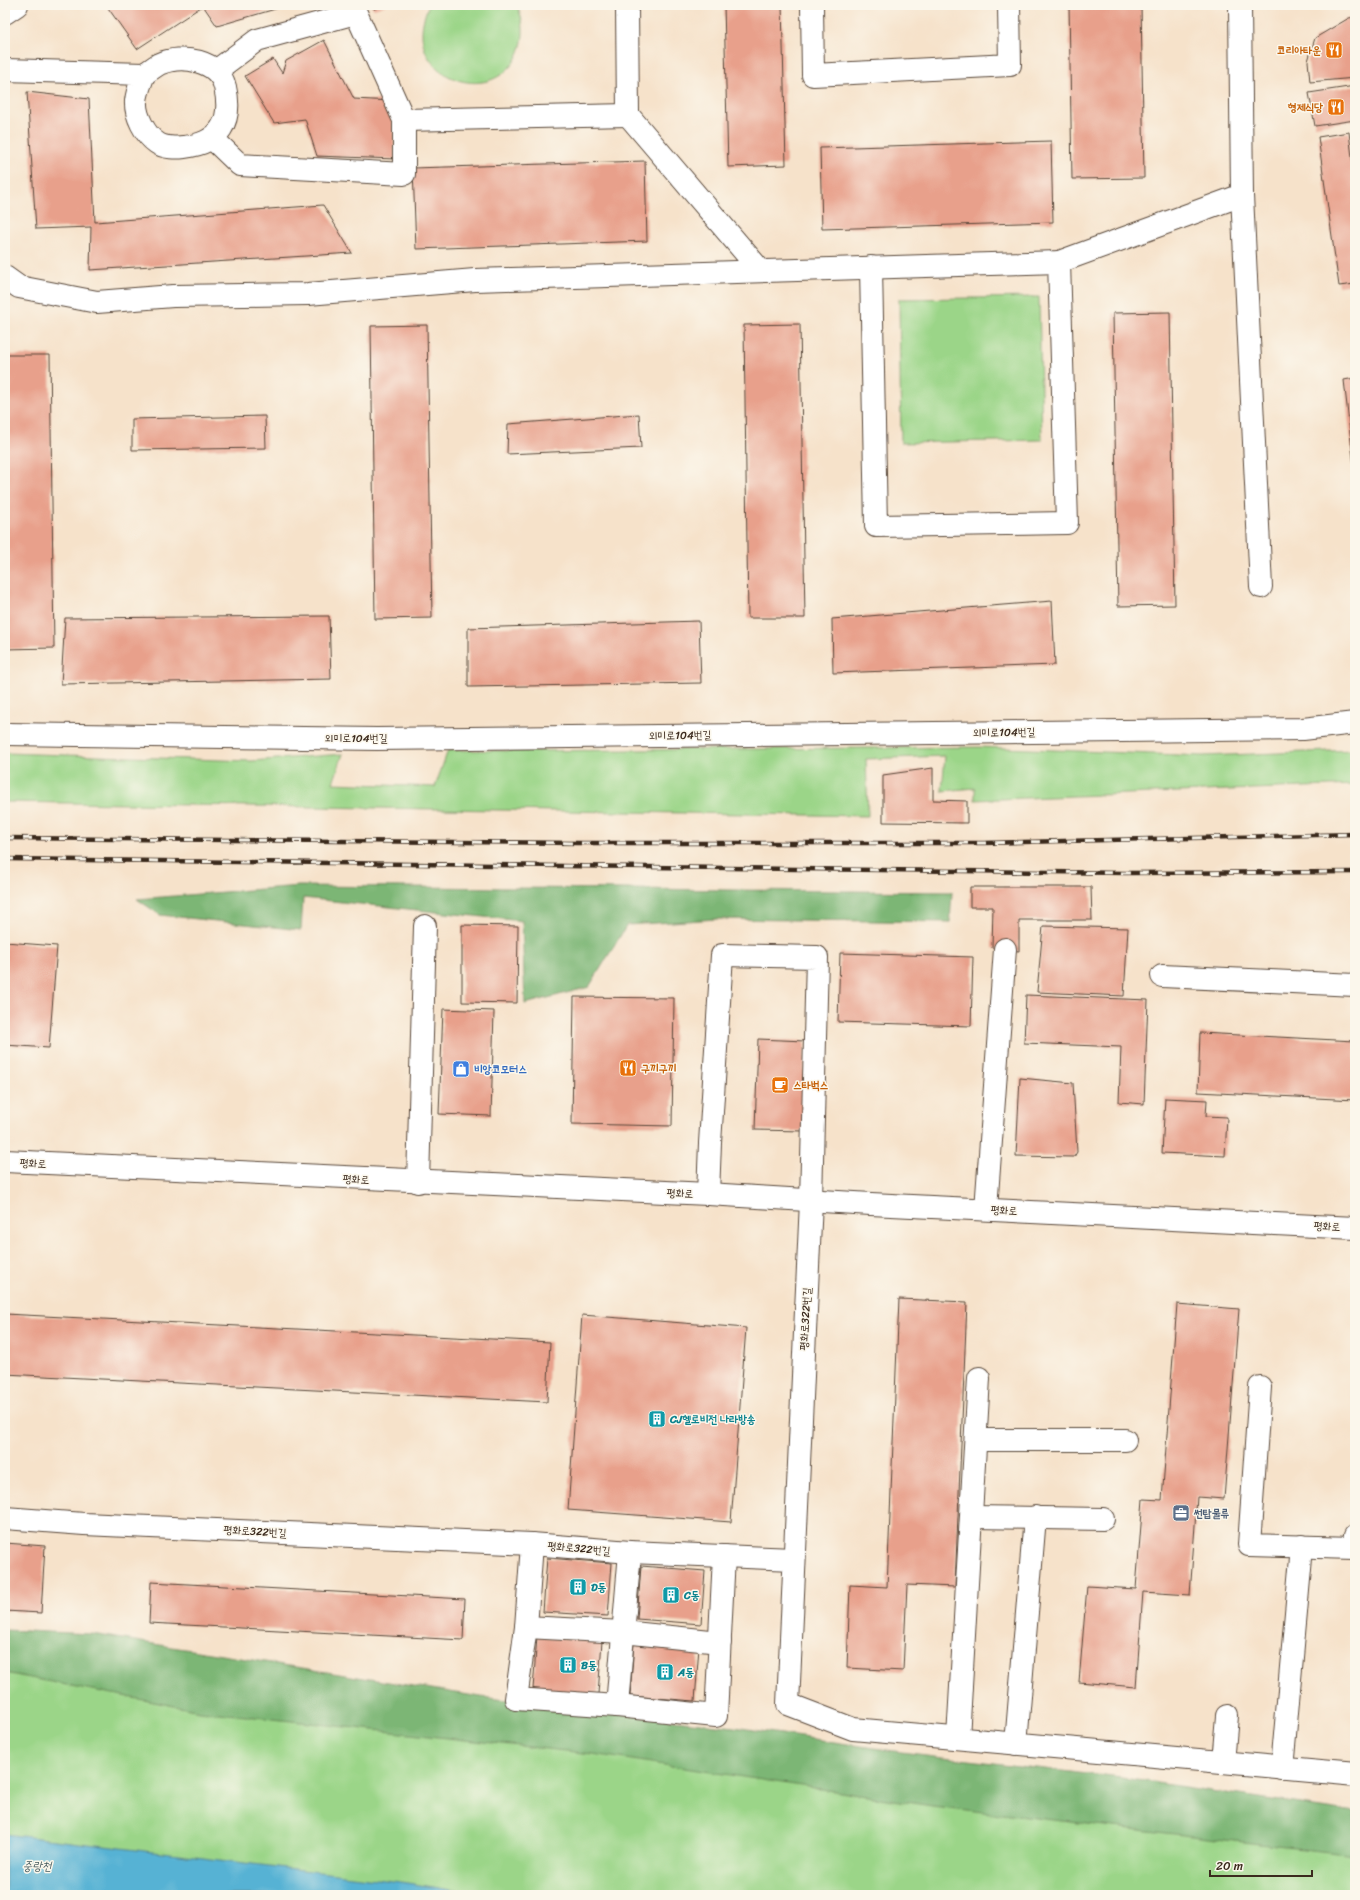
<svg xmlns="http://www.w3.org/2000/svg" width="1360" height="1900" font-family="Sriracha,'Poor Story',sans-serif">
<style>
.green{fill:#9bd588;stroke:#6b8053}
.forest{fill:#7cb674;stroke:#5c7049}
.water{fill:#57b2d4;stroke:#496e79}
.building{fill:#e8a08b}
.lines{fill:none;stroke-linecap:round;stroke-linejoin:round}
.minor-casing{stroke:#574638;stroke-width:24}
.major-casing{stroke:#574638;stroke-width:24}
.minor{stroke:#fff;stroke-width:22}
.major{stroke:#fff;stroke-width:22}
.rail-casing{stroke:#3b2a1e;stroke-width:4.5}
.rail{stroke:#fbf7ec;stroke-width:3;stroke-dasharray:9;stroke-linecap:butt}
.labels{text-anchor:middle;stroke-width:3;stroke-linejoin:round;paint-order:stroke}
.food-label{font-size:11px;font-weight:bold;fill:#c56008;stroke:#fbf7ec;text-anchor:end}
.street-label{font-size:11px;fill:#3b2a1e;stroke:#fbf7ec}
.shop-label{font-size:11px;font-weight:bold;fill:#366cbe;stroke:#fbf7ec;text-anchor:start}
.culture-label{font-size:11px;font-weight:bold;fill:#0d838f;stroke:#fbf7ec;text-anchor:start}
.service-label{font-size:11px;font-weight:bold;fill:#4e5e75;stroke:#fbf7ec;text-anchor:start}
.water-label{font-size:12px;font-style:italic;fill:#455a5e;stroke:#fbf7ec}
</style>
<rect width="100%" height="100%" fill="#fbf7ec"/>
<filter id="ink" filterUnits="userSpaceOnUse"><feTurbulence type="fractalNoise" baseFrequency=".025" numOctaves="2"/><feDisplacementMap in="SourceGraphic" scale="8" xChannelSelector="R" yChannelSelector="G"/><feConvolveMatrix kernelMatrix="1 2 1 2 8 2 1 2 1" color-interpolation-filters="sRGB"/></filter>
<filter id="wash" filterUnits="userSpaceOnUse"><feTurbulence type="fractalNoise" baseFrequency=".012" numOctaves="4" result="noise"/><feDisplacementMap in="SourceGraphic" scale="16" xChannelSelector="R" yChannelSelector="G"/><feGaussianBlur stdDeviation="0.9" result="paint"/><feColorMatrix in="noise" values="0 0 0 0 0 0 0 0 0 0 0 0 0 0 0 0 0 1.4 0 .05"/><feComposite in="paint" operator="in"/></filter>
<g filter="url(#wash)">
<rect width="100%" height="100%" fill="#f6e2ca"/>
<!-- green -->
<g class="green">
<path d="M429,5h87c7,12 9,27 5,41 -20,69 -127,32 -92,-41z"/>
<path d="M1039,297l3,143 -141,3 -2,-144z"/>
<path d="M979,747l224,9 152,-6v35l-380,15v-12l-33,3 3,-35 -79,3 2,57 -863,-14v-49l247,8 91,-7 -10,29 102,4 13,-37 71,1z"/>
<path d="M5,1662l1350,181v52h-1350z"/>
</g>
<!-- forest -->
<g class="forest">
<path d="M299,886l653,6 -2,30 -234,-3 -89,6 -38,62 -64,17 -3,-83 -219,-23 -2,32 -141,-15 -23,-16z"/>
<path d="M5,1630l87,4 389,63 253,30 167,25 229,27 225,33v43l-423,-49 -339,-52 -393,-43 -195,-38z"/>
</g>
<!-- water -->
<path class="water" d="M5,1834l396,48 82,13h-478z"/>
<g id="blocks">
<!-- building -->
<g class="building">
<path d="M106,5h98l-67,44z"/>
<path d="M207,5h82l-72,21 -13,-19z"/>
<path d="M371,5h15l-12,4z"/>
<path d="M724,5h58l4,160 -58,2z"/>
<path d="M1069,5h72l3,173 -72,1z"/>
<path d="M1355,17v61l-45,4 -2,-21 7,-23 34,-20z"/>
<path d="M324,40l30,59 38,2 3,58 -78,-3 -12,-37 -31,4 -29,-47 28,-17 9,14 4,-12z"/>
<path d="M1355,86v34l-40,6 -6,-33z"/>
<path d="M27,92l62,7 6,123 228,-17 29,48 -262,17 1,-43 -55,2z"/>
<path d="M1349,132l4,34h2v118l-16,2 -21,-149z"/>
<path d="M1051,141l2,81 -231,7 -2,-81z"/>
<path d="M645,161l2,80 -231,8 -3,-81z"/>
<path d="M1170,312l5,293 -57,1 -5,-293z"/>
<path d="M800,324l5,294h-57l-4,-293z"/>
<path d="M427,325l5,293 -57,1 -4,-293z"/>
<path d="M5,355h45l4,293 -49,1z"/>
<path d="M1355,378v89h-1l-10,-87z"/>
<path d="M639,414l2,34 -134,6 1,-30z"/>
<path d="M265,416l1,32 -134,2v-31z"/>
<path d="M1052,601l3,64 -222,8 -1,-54z"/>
<path d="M329,616l2,63 -270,5 4,-66z"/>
<path d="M699,621l2,62 -233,4v-59z"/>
<path d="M933,768v32l34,1v22l-84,-1v-47z"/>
<path d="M970,887h121l1,33h-73v31l-27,-3 1,-41h-23z"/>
<path d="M462,925l56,1 -1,77 -55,-1z"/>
<path d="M1043,926l85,2 -4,68 -87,-4z"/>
<path d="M5,942l52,4 -8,102 -44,-3z"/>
<path d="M840,953l133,4 -2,69 -133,-4z"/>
<path d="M1026,995l122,5 -4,104 -25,-2 2,-55 -97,-4z"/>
<path d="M574,997l100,1 -2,128 -100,-2z"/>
<path d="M443,1009l51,2 -3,105 -52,-2z"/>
<path d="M1200,1033l155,8v59l-157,-8z"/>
<path d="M758,1039l47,2 -2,90 -48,-1z"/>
<path d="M1020,1078l53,5 4,69 -3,5 -58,-1z"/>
<path d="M1165,1098l42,2 -1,16 21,1 -2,39 -63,-3z"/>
<path d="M899,1299l68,3 -12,285 -48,-2 -4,86 -56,-3 3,-83 37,2z"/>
<path d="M1177,1304l62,5 -15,190 -27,-2 -7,98 -47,-3 -7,95 -57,-5 8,-96 49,3 7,-90 19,1z"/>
<path d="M5,1314l545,28 -3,60 -542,-28z"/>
<path d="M582,1315l164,13 -15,194 -163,-12z"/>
<path d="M5,1543l40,3 -4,67 -36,-2z"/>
<path d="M547,1558l65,5 -4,53 -65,-4z"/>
<path d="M641,1566l64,5 -4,53 -64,-5z"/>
<path d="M151,1582l314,17 -2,41 -314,-17z"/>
<path d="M537,1636l65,5 -4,53 -65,-5z"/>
<path d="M634,1643l65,4 -4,54 -65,-5z"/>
</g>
</g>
</g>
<g filter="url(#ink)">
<use href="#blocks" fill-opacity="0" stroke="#574638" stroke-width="1"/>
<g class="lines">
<defs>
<g id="minor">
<path d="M627,5l1,110 132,155"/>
<path d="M812,5l1,70 197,-10 -1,-60"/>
<path d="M1240,5l2,190 19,392"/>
<path d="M5,13l12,-8"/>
<path d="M5,70l139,4c5,-3 10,-7 15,-10 23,-10 60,-4 66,23 8,35 -5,56 -41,60 -7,1 -20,1 -27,-4 -12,-8 -22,-28 -21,-42 1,-10 5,-18 8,-27"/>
<path d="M404,120l224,-5"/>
<path d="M212,138l28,27 164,9v-54l-48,-107 -99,27 -40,30"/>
<path d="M871,267l5,259 191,-3 -8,-261"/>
<path d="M5,277l14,10 78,15 76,-6 135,-2 167,-14 584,-18 183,-67"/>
<path d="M5,734l372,5 926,-10 52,-6"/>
<path d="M1162,976l193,9"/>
<path d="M418,1182l7,-256"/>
<path d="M708,1194l2,-51 12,-188 95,2 -6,244 -23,503 65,25 502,45"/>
<path d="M986,1209l19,-260"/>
<path d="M1260,1387l-11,158 105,3 1,-12"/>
<path d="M976,1440h149"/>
<path d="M972,1517l131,2"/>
<path d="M5,1518l79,6 448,20 98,8 164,7"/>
<path d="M532,1544l-6,83 -10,72 101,7 99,10 8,-160"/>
<path d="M526,1627l97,5 97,10"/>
<path d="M617,1706l13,-154"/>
<path d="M958,1738l21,-360"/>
<path d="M1016,1744l19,-227"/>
<path d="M1223,1762l4,-46"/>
<path d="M1282,1768l20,-222"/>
</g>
<path id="major" d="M5,1161l703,33 163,10 484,24"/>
</defs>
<!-- minor casing -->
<use href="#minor" class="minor-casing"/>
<!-- major casing -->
<use href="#major" class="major-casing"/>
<!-- minor -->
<use href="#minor" class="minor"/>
<!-- major -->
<use href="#major" class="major"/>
<defs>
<g id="rail">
<path d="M5,838l573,5h406l371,-9"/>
<path d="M5,859l1121,14 229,-1"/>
</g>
</defs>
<!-- rail casing -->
<use href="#rail" class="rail-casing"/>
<!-- rail -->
<use href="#rail" class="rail"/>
</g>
</g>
<!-- icons -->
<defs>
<symbol id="restaurant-square" viewBox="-11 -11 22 22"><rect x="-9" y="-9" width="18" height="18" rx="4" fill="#e8710a" stroke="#fbf7ec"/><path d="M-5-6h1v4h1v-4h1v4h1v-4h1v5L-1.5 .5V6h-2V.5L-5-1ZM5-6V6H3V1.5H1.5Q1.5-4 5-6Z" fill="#fff"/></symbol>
<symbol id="shop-square" viewBox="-11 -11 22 22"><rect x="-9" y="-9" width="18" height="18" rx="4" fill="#3f7fe0" stroke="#fbf7ec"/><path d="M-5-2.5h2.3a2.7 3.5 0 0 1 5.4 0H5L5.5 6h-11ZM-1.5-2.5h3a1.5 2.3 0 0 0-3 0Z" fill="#fff"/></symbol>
<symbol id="cafe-square" viewBox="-11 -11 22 22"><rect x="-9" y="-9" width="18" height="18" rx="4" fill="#e8710a" stroke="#fbf7ec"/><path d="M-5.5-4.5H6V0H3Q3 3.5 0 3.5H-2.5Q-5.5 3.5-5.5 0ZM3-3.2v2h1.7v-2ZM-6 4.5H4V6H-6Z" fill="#fff"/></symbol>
<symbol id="building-square" viewBox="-11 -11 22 22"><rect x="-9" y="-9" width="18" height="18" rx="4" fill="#0f9aa8" stroke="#fbf7ec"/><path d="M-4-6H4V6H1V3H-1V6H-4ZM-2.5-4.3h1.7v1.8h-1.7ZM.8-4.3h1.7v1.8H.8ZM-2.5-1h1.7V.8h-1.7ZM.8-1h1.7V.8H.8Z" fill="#fff"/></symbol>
<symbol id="office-square" viewBox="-11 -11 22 22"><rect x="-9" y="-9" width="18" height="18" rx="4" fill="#5c6f8a" stroke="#fbf7ec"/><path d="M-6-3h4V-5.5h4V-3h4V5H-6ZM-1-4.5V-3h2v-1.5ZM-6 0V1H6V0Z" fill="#fff"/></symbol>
</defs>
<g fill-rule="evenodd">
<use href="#restaurant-square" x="1324" y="40" width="20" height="20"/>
<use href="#restaurant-square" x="1326" y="97" width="20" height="20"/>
<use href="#restaurant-square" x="618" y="1058" width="20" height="20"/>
<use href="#shop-square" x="451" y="1059" width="20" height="20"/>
<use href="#cafe-square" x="770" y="1075" width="20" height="20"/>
<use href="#building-square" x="647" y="1409" width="20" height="20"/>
<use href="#office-square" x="1171" y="1503" width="20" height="20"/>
<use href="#building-square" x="568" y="1577" width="20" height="20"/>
<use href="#building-square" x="661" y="1585" width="20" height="20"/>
<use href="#building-square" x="558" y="1655" width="20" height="20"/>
<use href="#building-square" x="655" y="1662" width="20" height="20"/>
</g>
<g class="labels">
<!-- food labels -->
<g class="food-label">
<text x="1321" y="54">코리아타운</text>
<text x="1323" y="111">형제식당</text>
<text x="641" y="1072" text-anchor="start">구끼구끼</text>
<text x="793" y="1089" text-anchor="start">스타벅스</text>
</g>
<!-- street labels -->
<g class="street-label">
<text transform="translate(1004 732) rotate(-1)" y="4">외미로104번길</text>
<text transform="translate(680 735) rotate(-1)" y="4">외미로104번길</text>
<text x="356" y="742">외미로104번길</text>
<text transform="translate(33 1163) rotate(3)" y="4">평화로</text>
<text transform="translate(356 1179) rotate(3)" y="4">평화로</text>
<text transform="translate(680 1193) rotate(2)" y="4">평화로</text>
<text transform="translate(1004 1210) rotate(3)" y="4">평화로</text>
<text transform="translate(1327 1226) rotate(3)" y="4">평화로</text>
<text transform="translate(805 1319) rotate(-87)" y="4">평화로322번길</text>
<text transform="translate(255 1531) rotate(3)" y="4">평화로322번길</text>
<text transform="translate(579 1548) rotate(5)" y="4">평화로322번길</text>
</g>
<!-- shop labels -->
<g class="shop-label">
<text x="474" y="1073">비앙코모터스</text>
</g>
<!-- culture labels -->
<g class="culture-label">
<text x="670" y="1423">CJ헬로비전 나라방송</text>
<text x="591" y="1591">D동</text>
<text x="684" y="1599">C동</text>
<text x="581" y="1669">B동</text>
<text x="678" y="1676">A동</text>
</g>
<!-- service labels -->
<g class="service-label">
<text x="1194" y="1517">썬탑물류</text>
</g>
<!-- water labels -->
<g class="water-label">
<text x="37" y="1870">중랑천</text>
</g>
</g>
<!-- margin -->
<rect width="1360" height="1900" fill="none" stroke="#fbf7ec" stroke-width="20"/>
<!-- scale -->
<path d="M1210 1870v6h102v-6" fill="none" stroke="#3b2a1e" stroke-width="2"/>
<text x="1216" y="1870" font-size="12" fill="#3b2a1e" stroke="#fbf7ec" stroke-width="3" paint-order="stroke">20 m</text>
</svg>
